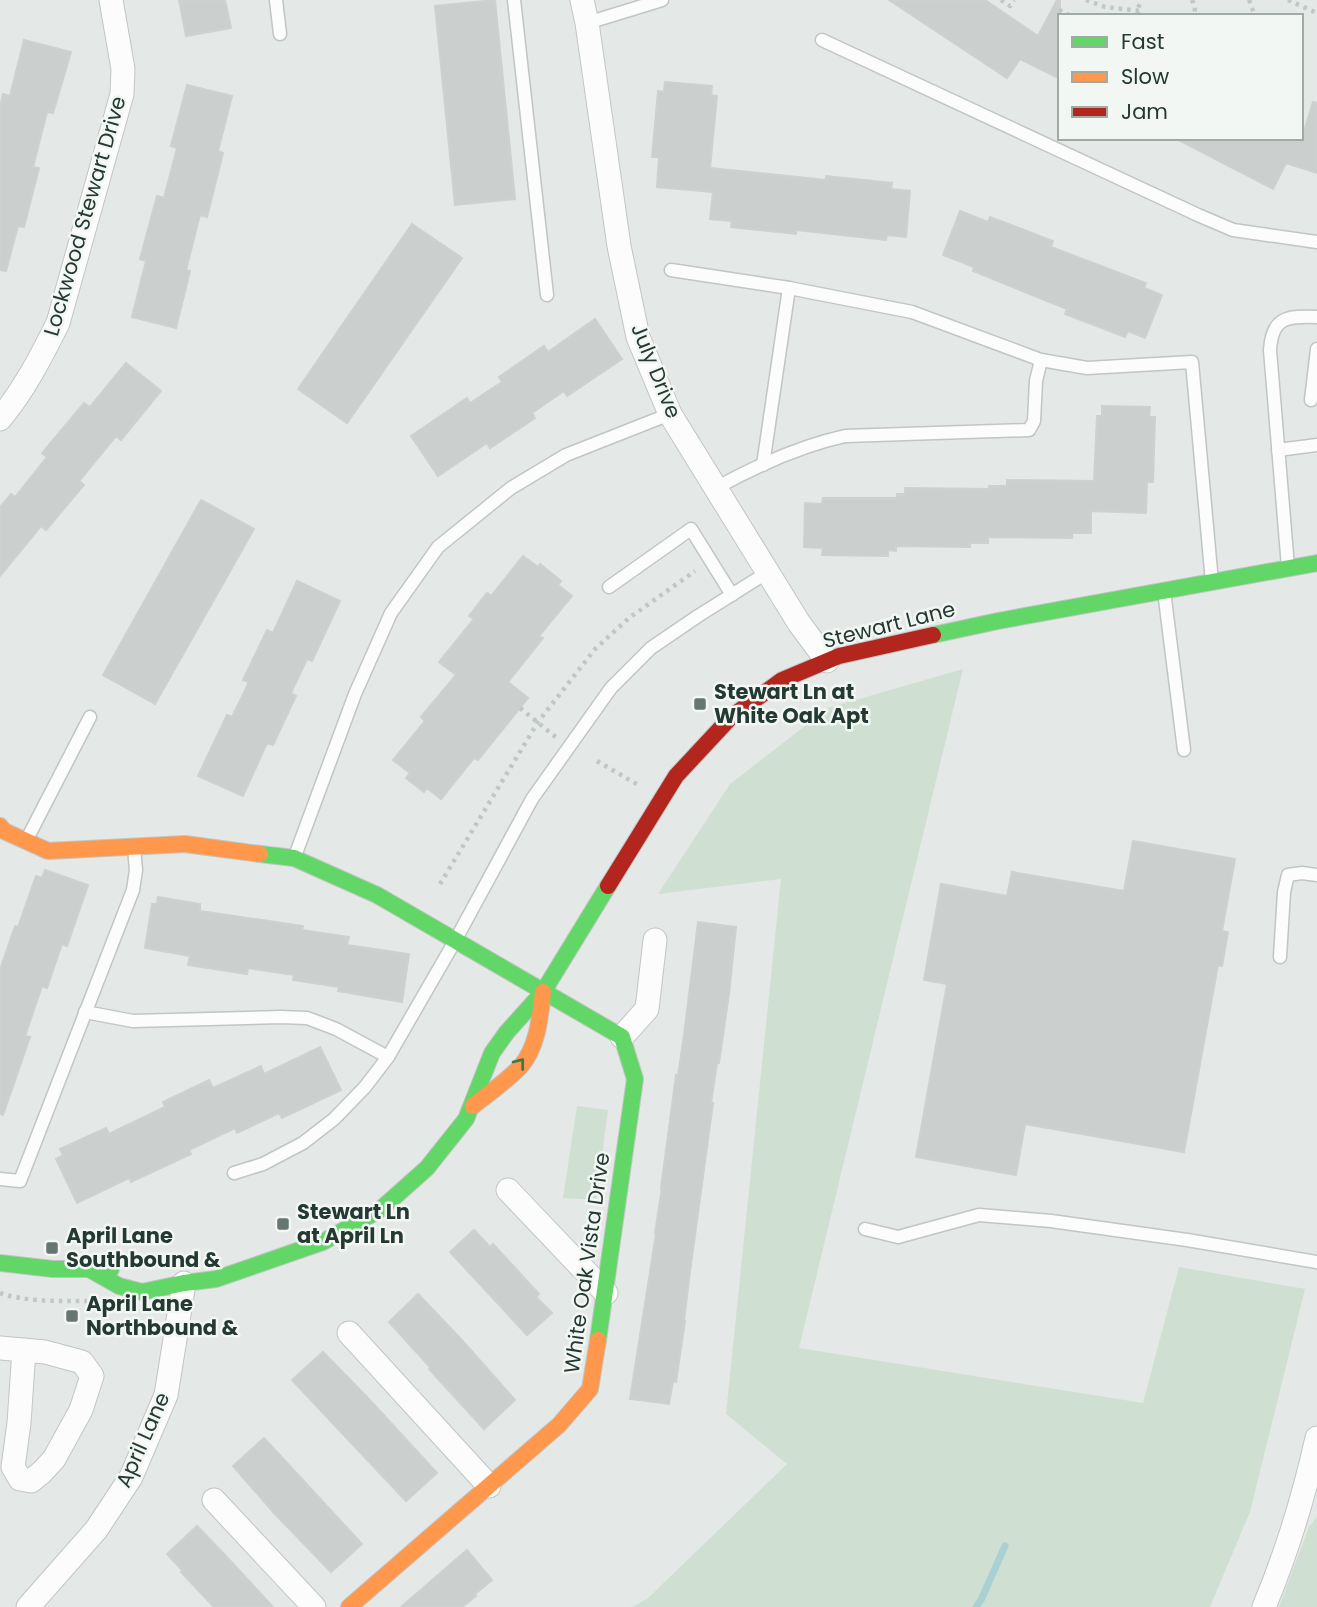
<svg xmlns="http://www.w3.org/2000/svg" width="1317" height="1607" font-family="Poppins,sans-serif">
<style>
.green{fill:#cfe0d2}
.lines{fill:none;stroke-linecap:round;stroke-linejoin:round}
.stream{stroke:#a9d0d2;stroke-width:7}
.building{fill:#cbcfcd;stroke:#cdd1cf;stroke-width:2}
.lane-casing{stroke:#c1c5c3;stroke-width:15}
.street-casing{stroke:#c1c5c3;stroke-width:25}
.fast-casing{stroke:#c0c6c3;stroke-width:18}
.slow-casing{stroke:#c0c6c3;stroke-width:18}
.jam-casing{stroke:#c0c6c3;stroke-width:18}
.path{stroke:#c1c8c4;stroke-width:4.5;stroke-dasharray:3.5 5;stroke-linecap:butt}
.lane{stroke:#fbfcfb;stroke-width:12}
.street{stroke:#fbfcfb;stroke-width:23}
.fast{stroke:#63d668;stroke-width:16}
.slow{stroke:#ff974d;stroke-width:16}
.jam{stroke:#b3261e;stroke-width:16}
.oneway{stroke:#3d7848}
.poi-dot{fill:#677671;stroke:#f2f7f4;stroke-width:2.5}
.labels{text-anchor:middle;stroke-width:5;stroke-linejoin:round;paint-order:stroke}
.street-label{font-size:21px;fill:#243932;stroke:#f2f7f4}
.poi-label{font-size:21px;font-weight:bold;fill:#243932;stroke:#f2f7f4;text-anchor:start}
</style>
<rect width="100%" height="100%" fill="#e4e8e6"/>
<!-- green -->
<g class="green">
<path d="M963,669l-164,679 344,55 36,-136 126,22 -55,223 -40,95h-578l15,-8 140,-135 -61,-50 55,-535 -123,15 72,-110 98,-76z"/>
<path d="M577,1106l31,4 -12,90 -33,-2z"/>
<path d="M1317,1517v90h-38l30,-80z"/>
</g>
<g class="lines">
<!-- stream -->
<path class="stream" d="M976,1607l5,-7 24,-54"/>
</g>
<!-- building -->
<g class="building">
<path d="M179,0h46l6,28 -45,8z"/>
<path d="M495,0l20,199 -60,6 -20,-199z"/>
<path d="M889,0h96l53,36 19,-36h3v79l-40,-20 -13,19z"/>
<path d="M24,40l47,12 -18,61 -6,-1 -14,55 6,1 -15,59 -6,-1 -12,45 -6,-1v-163l3,-13 7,2z"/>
<path d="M665,82l47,4 -1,9 6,1 -7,72 116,12v-4l66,7 -1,6 19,2 -4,46 -19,-2 -1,5 -90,-10v4l-65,-7 1,-6 -22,-2 3,-27 -56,-5 2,-30h-7l6,-66 6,1z"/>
<path d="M187,85l45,11 -14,55 5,2 -16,64 -7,-2 -14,55 4,1 -14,57 -44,-11 14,-56 -6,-2 17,-63 7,2 13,-50 -6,-2z"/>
<path d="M1313,102l4,1v70l-31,-10 -13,26 -98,-51h127z"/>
<path d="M960,211l28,11 2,-5 63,24 -2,6 95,36 -2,5 18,7 -17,43 -17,-7 -3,6 -60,-23 2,-5 -94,-38 1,-4 -31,-12z"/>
<path d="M412,224l50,34 -115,165 -49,-34z"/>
<path d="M595,319l27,40 -55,37 -3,-5 -32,22 3,5 -45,30 -3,-5 -49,33 -27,-40 56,-38 3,5 32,-21 -3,-5 45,-31 4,6z"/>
<path d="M126,363l35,28 -40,49 -5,-4 -37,45 5,4 -38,45 -5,-4 -41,50v-69l11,-13 4,3 32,-40 -5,-4 42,-50 6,4z"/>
<path d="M1102,406l48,1 -1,10h6l-2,65h-6l-1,31 -55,-2v22h-19v5l-84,-1v6h-18v4l-74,-1v5l-8,-1v6l-66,-1 1,-7 -19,-1 1,-44 17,1 1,-6h74v-4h8v-6l84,1v-3h18v-6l87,1 3,-65h5z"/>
<path d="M201,500l53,29 -99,175 -52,-29z"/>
<path d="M523,556l15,11 2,-3 21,17 -3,4 14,11 -33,40 4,2 -35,44 20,16 -50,62 -4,-2 -33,41 -14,-11 -3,4 -18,-14 4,-5 -17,-13 32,-39 -4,-4 35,-42 -17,-13 35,-43 -5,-3 18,-23 4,3z"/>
<path d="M297,581l43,20 -28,60 -5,-2 -16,34 5,3 -23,49 -6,-2 -24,53 -45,-20 29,-61 5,2 17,-35 -6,-2 24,-50 6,3z"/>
<path d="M1133,841l102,18 -13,72 6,1 -6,34 -4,-1 -34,187 -159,-28 -9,51 -100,-18 31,-173 -23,-4 17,-96 66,12 5,-24 112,19z"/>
<path d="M45,870l43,15 -21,61 -5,-2 -15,44 -5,-2 -17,50 5,1 -27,78 -3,-1v-144l15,-44 3,1 18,-51 6,2z"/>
<path d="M158,897l42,7v7l103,15 -1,4 47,7 -2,8 62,9 -7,48 -64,-11 1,-4 -46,-7 1,-5 -46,-7 -1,6 -59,-9 2,-9 -45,-8 7,-44h5z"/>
<path d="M698,922l38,5 -7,67 -10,69h-2l-6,40h2l-24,176 -5,42h1l-9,61 -3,-1 -4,23 -39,-5 26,-165 -1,-1 7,-45h-1l12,-90 3,-23 2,1 6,-41z"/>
<path d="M320,1047l21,43 -59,28 -3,-5 -42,20 -2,-5 -46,22 2,4 -60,28 -2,-4 -52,25 -21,-44 7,-4 -3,-6 46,-21 3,6 56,-27 -2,-5 46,-22 4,8 48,-22 3,8z"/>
<path d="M474,1230l16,17 3,-3 46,50 -3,3 16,16 -25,22 -77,-83z"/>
<path d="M418,1294l43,45 54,61 -31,29 -55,-60 1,-2 -41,-45z"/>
<path d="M323,1352l45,46 69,75 -31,28 -114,-121z"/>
<path d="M264,1438l98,106 -31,28 -57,-59 -41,-47z"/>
<path d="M197,1526l29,30 47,51h-59l-33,-35 1,-2 -15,-16z"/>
<path d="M467,1550l25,30 -17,14 1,2 -14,11h-61z"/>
</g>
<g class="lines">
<defs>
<g id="lane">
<path d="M276,0l4,34"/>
<path d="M514,0l33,295"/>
<path d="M587,23l75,-23"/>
<path d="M822,40l376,175 35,15 84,12"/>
<path d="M671,270l118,18 123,24 129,48 46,8 105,-6 20,220"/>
<path d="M1311,400l6,-51"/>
<path d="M1278,450l39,-5"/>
<path d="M763,465l26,-177"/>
<path d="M716,488c40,-22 84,-42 129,-52l184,-6 5,-9 2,-40 5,-21"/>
<path d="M1288,567l-18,-217c2,-33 17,-34 47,-33"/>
<path d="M609,587l82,-58 41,66"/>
<path d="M1164,591l20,159"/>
<path d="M26,841l64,-124"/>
<path d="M295,856l60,-162 36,-81 47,-66 73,-59 55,-33 104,-41"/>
<path d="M1280,957l4,-65 4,-17 14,-2 15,2"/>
<path d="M85,1012l48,9 147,-4 27,1 29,11 52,28"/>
<path d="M234,1173l29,-9 40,-21 31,-24 31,-32 23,-30 67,-116 77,-142 79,-111 40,-40 47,-32 70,-44"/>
<path d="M0,1179l20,2 113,-291 3,-20 -2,-22"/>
<path d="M865,1229l33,8 81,-22 72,6 136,19 130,22"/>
</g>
<g id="street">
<path d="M582,0l5,23 32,223 19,91 32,77 129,209 28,38"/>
<path d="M0,419c24,-29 41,-62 58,-96l64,-229 1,-25 -12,-69"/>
<path d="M622,1037l25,-28 8,-69"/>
<path d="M508,1190l98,103"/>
<path d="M349,1333l140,153"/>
<path d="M0,1348l45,4 37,10 10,14 -11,34 -27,49 -12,13 -11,9 -11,-2 -7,-12 6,-44 5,-73"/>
<path d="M214,1500l100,107"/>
<path d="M28,1607l68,-77 35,-53 35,-82 18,-112"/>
<path d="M1264,1607c23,-55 40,-111 53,-169"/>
</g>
<g id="fast">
<path d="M933,635l65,-14 319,-58"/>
<path d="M260,854l34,4 83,37 245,142 13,42 -37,261"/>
<path d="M0,1263l53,6h58"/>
<path d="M89,1269l30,17 23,6 42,-9 32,-4 107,-37 58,-33 46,-41 39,-49 26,-66 15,-21 36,-40 65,-106"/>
</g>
<g id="slow">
<path d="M0,826l4,5 44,20 137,-7 75,10"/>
<path d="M473,1106c14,-11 36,-27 48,-40 17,-20 19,-49 22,-74"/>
<path d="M349,1607l210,-182 31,-36 8,-49"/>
</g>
<path id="jam" d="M608,886l68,-110 55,-59 51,-37 57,-24 94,-21"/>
</defs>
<!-- lane casing -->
<use href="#lane" class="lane-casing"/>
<!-- street casing -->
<use href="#street" class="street-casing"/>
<!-- fast casing -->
<use href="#fast" class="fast-casing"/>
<!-- slow casing -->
<use href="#slow" class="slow-casing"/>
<!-- jam casing -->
<use href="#jam" class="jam-casing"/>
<!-- path -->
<g class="path">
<path d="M1001,0l9,6 4,-6"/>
<path d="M1086,0l19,7 34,4"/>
<path d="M1192,0l3,8 -1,8"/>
<path d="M1249,0l6,16"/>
<path d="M1288,0l29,13"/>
<path d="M1059,10l12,6"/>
<path d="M1139,16l-1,-7 3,-9"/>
<path d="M520,708l38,31"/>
<path d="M597,761l43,25"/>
<path d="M440,884l98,-162 57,-73 34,-31 66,-47"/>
<path d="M0,1293c25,9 61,8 87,8"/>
</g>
<!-- lane -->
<use href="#lane" class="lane"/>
<!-- street -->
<use href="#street" class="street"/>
<!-- fast -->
<use href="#fast" class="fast"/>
<!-- slow -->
<use href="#slow" class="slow"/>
<!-- jam -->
<use href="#jam" class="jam"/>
</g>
<!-- one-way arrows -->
<defs><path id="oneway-chevron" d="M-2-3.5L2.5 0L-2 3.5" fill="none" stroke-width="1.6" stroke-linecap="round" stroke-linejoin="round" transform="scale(1.75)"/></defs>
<use class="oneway" href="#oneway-chevron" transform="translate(520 1063) rotate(-52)"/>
<!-- markers -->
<g class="poi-dot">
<rect x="693" y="697" width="14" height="14" rx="3.5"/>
<rect x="276" y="1217" width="14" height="14" rx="3.5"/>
<rect x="45" y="1241" width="14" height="14" rx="3.5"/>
<rect x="65" y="1309" width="14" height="14" rx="3.5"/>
</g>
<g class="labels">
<!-- street labels -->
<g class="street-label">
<text transform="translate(85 216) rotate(-74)" y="7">Lockwood Stewart Drive</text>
<text transform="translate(656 371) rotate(68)" y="7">July Drive</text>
<text transform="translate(889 625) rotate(-14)" y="7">Stewart Lane</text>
<text transform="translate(587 1263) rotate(-82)" y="7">White Oak Vista Drive</text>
<text transform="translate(143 1440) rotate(-66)" y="7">April Lane</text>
</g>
<!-- poi labels -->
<g class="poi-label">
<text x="714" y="699">Stewart Ln at<tspan x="714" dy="24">White Oak Apt</tspan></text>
<text x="297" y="1219">Stewart Ln<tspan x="297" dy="24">at April Ln</tspan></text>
<text x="66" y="1243">April Lane<tspan x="66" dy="24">Southbound &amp;</tspan></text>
<text x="86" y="1311">April Lane<tspan x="86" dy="24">Northbound &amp;</tspan></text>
</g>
</g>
<!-- legend -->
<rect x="1058" y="14" width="245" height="126" fill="#f2f7f4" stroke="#a0aba6" stroke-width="2"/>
<rect x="1072" y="37" width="35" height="10" fill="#63d668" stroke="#a0aba6" stroke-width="2"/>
<text x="1121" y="49" font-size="21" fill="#243932">Fast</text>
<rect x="1072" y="72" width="35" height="10" fill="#ff974d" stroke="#a0aba6" stroke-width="2"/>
<text x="1121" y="84" font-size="21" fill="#243932">Slow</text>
<rect x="1072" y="107" width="35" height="10" fill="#b3261e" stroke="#a0aba6" stroke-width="2"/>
<text x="1121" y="119" font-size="21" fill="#243932">Jam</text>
</svg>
